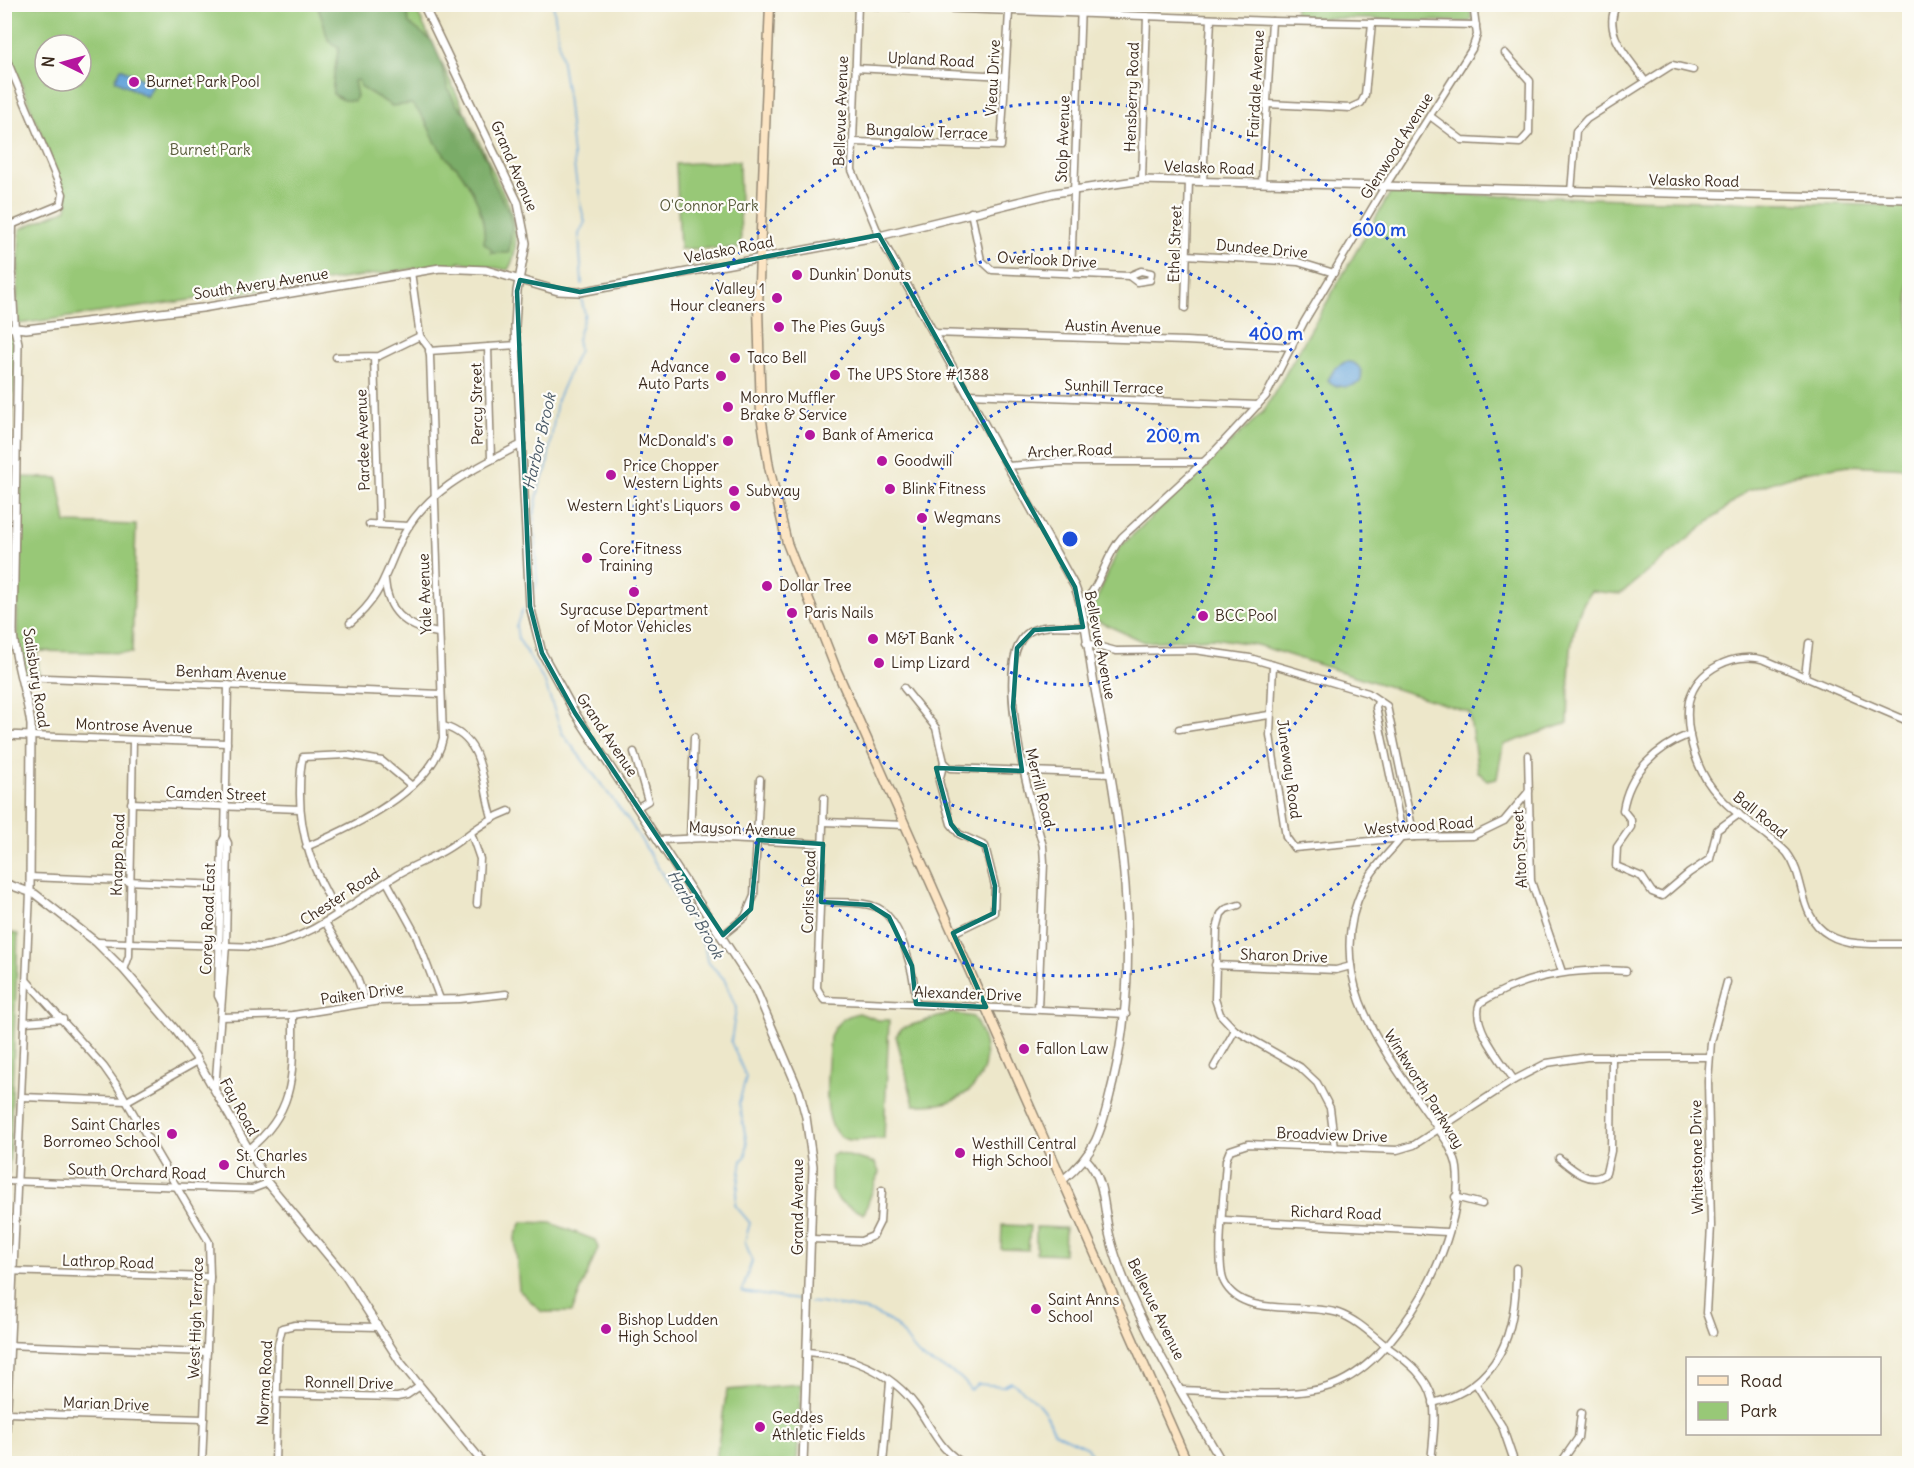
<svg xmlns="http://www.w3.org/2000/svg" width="1914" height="1468" font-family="Delius,sans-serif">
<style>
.green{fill:#98c877;stroke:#6a794a;stroke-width:1.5;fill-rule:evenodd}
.forest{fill:#7aac68;stroke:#5a6b43;stroke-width:1.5}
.water{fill:#68a6da;stroke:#52687c;stroke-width:1.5}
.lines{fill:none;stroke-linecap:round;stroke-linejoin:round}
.stream{stroke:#68a6da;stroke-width:1.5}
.minor-casing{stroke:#948874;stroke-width:9}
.tertiary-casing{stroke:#948874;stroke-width:10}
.secondary-casing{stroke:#948874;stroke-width:11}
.minor{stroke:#fff;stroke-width:6}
.tertiary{stroke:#fff;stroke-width:7}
.secondary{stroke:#fce5c4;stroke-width:8}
.marked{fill:none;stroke:#0f766e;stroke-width:4.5;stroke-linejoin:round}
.ring{fill:none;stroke:#1d4ed8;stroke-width:3;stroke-dasharray:3 6}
.poi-dot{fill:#b5179e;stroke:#fdfcf7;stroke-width:2}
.labels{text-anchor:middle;stroke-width:4.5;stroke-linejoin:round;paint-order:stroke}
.street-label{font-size:15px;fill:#3b2a1e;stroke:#fdfcf7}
.poi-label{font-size:15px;fill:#3b2a1e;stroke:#fdfcf7;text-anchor:start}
.park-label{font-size:15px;fill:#575939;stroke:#fdfcf7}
.water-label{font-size:16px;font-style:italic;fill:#4d5c69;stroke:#fdfcf7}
.centre{fill:#1d4ed8;stroke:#fdfcf7;stroke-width:3}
.ring-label{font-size:18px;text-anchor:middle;font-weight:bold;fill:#1d4ed8;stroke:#fdfcf7;stroke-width:4.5;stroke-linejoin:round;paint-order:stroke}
</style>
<rect width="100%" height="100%" fill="#fdfcf7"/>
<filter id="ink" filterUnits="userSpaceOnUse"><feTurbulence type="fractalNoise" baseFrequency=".0167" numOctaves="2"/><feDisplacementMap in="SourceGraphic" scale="12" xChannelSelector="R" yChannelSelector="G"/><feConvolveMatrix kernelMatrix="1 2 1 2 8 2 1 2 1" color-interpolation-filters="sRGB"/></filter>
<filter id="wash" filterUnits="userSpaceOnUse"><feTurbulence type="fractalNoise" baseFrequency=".008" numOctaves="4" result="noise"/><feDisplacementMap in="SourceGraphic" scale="24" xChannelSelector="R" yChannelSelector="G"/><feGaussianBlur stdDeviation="1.35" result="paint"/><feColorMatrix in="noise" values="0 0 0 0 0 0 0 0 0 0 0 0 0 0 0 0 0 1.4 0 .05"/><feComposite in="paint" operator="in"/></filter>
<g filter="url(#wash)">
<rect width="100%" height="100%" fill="#ede7ca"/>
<!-- green -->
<g class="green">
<path d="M4,5h410l96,202c6,20 10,44 -2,63l-46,-8 -443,62 -2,-26 3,-69 47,-20 1,-7 -63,-159zM45,45h36v36h-36z"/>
<path d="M1295,5h174l3,14 -3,3 -174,-5z"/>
<path d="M739,161l2,87 -61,1 -4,-85z"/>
<path d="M1390,193l519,13v262l-60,-3 -45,7 -57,19 -127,103 -29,-3c-26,35 -21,90 -23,132l-65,22 -6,33 -10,2 -9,-8 -9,-60 -212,-67 -43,-7 -70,4 -55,-25 30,-69 145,-137z"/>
<path d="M5,334l7,3 3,8 -10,284z"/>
<path d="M19,477l39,1 8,45 70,2 -4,128 -95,-2 2,23h-14l-8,-27z"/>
<path d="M4,932l14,2 -9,239 -5,-1z"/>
<path d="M859,1013l19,7h11l-5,119c-13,-2 -28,5 -41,-1 -25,-12 -14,-78 -13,-102 7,-14 14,-20 29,-23z"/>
<path d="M951,1013l22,4c20,32 18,68 -22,84 -10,4 -26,4 -37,4l-18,-69 6,-8z"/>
<path d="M837,1153l38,10 4,9 -15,42 -24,-12 -9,-13v-33z"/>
<path d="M522,1222l29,1 44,17 3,8 -26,64h-30l-23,-22 -4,-53z"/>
<path d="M1002,1225l28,1 -2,24 -27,-1z"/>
<path d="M1036,1227l29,1 -1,26 -28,-1z"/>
<path d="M801,1384l-4,79h-82l12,-73z"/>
</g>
<!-- forest -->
<path class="forest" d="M317,5h90l2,18 23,18 8,18 8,30 8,15 11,11 9,27 12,19 2,14 19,37 3,14 -3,27h-18v-4l-7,-6c3,-27 -12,-56 -28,-77l-4,-1c-5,-8 -13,-16 -17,-24 -5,-11 -13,-29 -24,-37l-19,2 -30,-18 -4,-8 -4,1 3,15 -3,5 -11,-1 -10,-6c-2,-7 4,-38 6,-47 -13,-5 -12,-10 -15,-23 -2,-7 -5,-12 -7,-19z"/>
<!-- water -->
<g class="water">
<path d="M121,68l32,17 -6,12 -32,-17z"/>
<path d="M1345,362c12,-1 20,8 15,20 -8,6 -25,7 -32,-2l7,-12z"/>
</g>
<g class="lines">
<!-- stream -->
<g class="stream">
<path d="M553,4c5,31 9,61 14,91 5,43 6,86 18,127l-6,12 3,50"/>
<path d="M533,593l4,-10 -3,-68 6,-32 7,-15 10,-68 22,-50 -2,-11 8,-25 -4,-16"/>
<path d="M523,609l-7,17 2,12 27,45 17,50 68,89 67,109 8,18 2,12 17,18 12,29 -5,34 15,35 -7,26 8,41 -1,12 -4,4 -7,45 15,18 -5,18 7,20 -10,31 63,9"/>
<path d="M810,1302c28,4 66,4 88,26 8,8 14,22 23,29 16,12 38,12 49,33l8,-6 25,2 8,-4c21,14 35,25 43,50l34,16 8,16"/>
</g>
</g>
</g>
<g filter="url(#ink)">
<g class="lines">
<defs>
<g id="minor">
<path d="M858,4l-6,166 27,65"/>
<path d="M1617,4c-16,29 12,54 28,77"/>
<path d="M858,5l414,16 204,4"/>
<path d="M4,53l59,141 -2,10 -4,2 -53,22"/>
<path d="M855,68l150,8"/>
<path d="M1267,104l83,4 11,-5 4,-8 7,-72"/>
<path d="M1430,116l32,24 58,3 9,-10 1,-52 -25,-28"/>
<path d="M853,142l148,4 8,-134"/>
<path d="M1142,180l5,-164"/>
<path d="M1203,181l8,-162"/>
<path d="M1262,183l10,-162"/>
<path d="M1571,192l5,-61 11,-12 85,-54 21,5"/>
<path d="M971,212l10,48 11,10 137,6"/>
<path d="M4,253l8,22 3,54"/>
<path d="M1186,255l112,7 36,11"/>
<path d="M1141,271l10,2 -1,7 -13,2 -8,-6z"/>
<path d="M12,272l1,-48"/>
<path d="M1071,274l10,-270"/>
<path d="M1185,308l4,-127"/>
<path d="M933,333l253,8 106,6"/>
<path d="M488,347l3,113"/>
<path d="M429,351l89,-6"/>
<path d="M336,357l43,-1 41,-20"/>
<path d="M374,357l5,166"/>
<path d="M968,394l290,11"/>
<path d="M1008,466l48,-4h148"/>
<path d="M369,524l40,2"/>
<path d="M385,580c2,33 23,48 53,53"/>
<path d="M1081,604c21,-17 23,-47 41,-67l90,-83 54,-58 38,-74 80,-134 88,-139 5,-14 -4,-31"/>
<path d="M350,623c34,-28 35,-52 54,-89 25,-46 74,-67 118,-90"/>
<path d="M1086,643l30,8 78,-1 56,8 118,35 19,13 27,131"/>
<path d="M1273,665l-3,70 16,102 8,11 120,-11 59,-1 31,-15 25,-30"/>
<path d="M1805,676l4,-33"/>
<path d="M21,677l420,17"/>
<path d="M904,688l32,40 8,34 -5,19 12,43 8,10 26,12 10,40 -1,27 -41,20"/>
<path d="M1910,722l-145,-62c-30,-9 -68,9 -76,41 -4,22 3,51 13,71 13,27 40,45 64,63 7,6 15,11 21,18 20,26 10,63 42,82 21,13 56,8 81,9"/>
<path d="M443,726c43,12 38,56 49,91"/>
<path d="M1179,729l90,-14"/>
<path d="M1690,734c-35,14 -61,39 -67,76l8,10v7l-14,20 -1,19 26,11 10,15 10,4 27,-23 21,-14 7,-29 22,-16"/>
<path d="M31,736l196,7"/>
<path d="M634,752l14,49 -10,6"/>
<path d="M1528,755l3,126 31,91"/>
<path d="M944,762l6,6 161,6"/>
<path d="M824,798l-7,190 7,12 302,14"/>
<path d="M131,803l169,6"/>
<path d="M1512,813l18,5"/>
<path d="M824,822l81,3"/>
<path d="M471,833l9,26 -3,45"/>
<path d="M690,839l4,-102"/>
<path d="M660,840l45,-2 118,6"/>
<path d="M306,847c45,-19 127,-57 137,-109l-13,-382 -1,-8 -9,-12 -9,-64"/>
<path d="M30,877l192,8"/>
<path d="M387,882l28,51 25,66"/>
<path d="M821,902c16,1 36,-1 52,4 29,8 42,72 43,98"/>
<path d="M1239,905l-13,4 -5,5 -4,15 -2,70 5,15 15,16 65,37 17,16 13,25 5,40"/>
<path d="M338,914c-24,-41 -39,-77 -38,-124 0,-11 0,-22 3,-33l44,-2 35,6 30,25"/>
<path d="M325,922l31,53 10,28"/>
<path d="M723,935l22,-18 9,-21 6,-117"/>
<path d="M96,942l164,5c54,-8 92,-45 137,-72 16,-10 34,-16 50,-26 21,-13 37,-29 62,-38"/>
<path d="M1215,965l121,5 15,-4"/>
<path d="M124,970l5,-14 4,-216"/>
<path d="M27,981l77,86 14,20 91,155 1,35 -8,187"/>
<path d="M221,1002l-3,-6 4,-154 3,-5 3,-152"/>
<path d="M1038,1009l6,-146 -1,-17c-11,-38 -54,-188 -14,-214 14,-9 38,-5 54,-5"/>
<path d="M221,1017l72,-2 87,-14 80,-2 46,-5"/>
<path d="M25,1022l38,-3"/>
<path d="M1214,1067l21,-37"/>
<path d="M1514,1080c-12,-18 -44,-56 -34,-77 44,-28 95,-35 146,-32"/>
<path d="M215,1091l11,-146 2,-102 -3,-6"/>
<path d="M22,1097l105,4 71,-40"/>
<path d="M248,1150c49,-39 45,-78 45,-135"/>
<path d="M1559,1158c12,10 32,29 47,15l5,-22 1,-94"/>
<path d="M4,1181l248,8 16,-6"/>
<path d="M1455,1197l27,7"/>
<path d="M1223,1220l224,12"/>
<path d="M812,1239l49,2 12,-5 7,-14 2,-32"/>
<path d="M4,1271l206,6"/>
<path d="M1713,1332l-7,-19 5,-87 -3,-145 3,-39 16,-60"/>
<path d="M4,1345l203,7"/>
<path d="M808,1352c41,3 82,19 108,54 15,20 25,48 50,58"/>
<path d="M1476,1384l26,42 13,38"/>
<path d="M1181,1390c42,1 106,9 146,-3 70,-20 139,-150 130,-219 -1,-9 -6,-18 -10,-26 -50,-76 -131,-160 -83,-256 9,-19 25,-32 37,-48l1,-6 -26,-124 2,-7"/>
<path d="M276,1394l121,3 10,-2 13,-9"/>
<path d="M1433,1403c67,-17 84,-71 83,-135"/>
<path d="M7,1413l197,6"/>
<path d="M5,1464l25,-572"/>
<path d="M275,1464l3,-119 4,-17 13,-3 82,2"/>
<path d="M883,1464l7,-82"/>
<path d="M1431,1464c1,-20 6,-45 2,-64 -5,-23 -26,-39 -43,-51 -17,-13 -32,-29 -52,-36 -34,-11 -96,6 -114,-31 -9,-20 1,-96 2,-122l4,-10 18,-6 149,6 17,-5 100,-65 33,-17 40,-6h122"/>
<path d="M1560,1464l18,-26 3,-25"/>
</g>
<g id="tertiary">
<path d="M423,4l95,199 8,40 -9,48 -2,35 15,280 12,47 33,60 180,275 44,103 7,26 7,49 -10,298"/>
<path d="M879,235l196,352c12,30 13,70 20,102 25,131 49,261 18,393 -11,44 -13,67 -50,98"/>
<path d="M4,327l22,2 176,-21 238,-40 46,2 72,21 22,1 295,-55 179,-44 88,-13 768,19"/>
<path d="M15,329l3,14 -5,289c2,32 14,62 18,93l-1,167"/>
<path d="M4,735l27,1"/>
<path d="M4,883l31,11 61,48 28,28 50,58 21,28 73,127 78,94 55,86 83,101"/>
<path d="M1086,1159c20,20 17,51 24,78 18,72 75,161 113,227"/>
</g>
<path id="secondary" d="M770,4l-12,303 3,108 8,52 18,76 49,126 352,795"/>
</defs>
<!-- minor casing -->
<use href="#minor" class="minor-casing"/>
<!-- tertiary casing -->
<use href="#tertiary" class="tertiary-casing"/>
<!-- secondary casing -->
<use href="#secondary" class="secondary-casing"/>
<!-- minor -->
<use href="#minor" class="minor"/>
<!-- tertiary -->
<use href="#tertiary" class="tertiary"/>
<!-- secondary -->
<use href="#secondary" class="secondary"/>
</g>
</g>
<!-- marked area -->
<path class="marked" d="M879,235l196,352 8,40 -49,3 -17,18 -4,59 9,64 -86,-3 15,56 8,10 26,12 10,40 -1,27 -41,20 33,74 -70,-3 -4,-38 -23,-49 -19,-12 -49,-3 2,-58 -65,-4 -7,69 -28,26 -148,-222 -33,-60 -12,-47 -13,-315 3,-11 60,12z"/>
<!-- distance rings -->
<g class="ring">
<circle cx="1070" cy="539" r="146"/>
<circle cx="1070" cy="539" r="291"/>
<circle cx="1070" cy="539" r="437"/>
</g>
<!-- markers -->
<g class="poi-dot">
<circle cx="134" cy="82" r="6"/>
<circle cx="797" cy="275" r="6"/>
<circle cx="777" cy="298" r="6"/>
<circle cx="779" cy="327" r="6"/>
<circle cx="735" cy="358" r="6"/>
<circle cx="835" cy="375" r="6"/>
<circle cx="721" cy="376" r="6"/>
<circle cx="728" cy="407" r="6"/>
<circle cx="810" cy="435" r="6"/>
<circle cx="728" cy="441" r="6"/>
<circle cx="882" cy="461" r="6"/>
<circle cx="611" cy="475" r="6"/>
<circle cx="890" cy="489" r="6"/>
<circle cx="734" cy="491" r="6"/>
<circle cx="735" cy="506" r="6"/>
<circle cx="922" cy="518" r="6"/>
<circle cx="587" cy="558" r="6"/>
<circle cx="767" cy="586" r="6"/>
<circle cx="634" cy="592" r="6"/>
<circle cx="792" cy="613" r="6"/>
<circle cx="1203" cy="616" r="6"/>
<circle cx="873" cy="639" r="6"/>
<circle cx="879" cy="663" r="6"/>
<circle cx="1024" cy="1049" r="6"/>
<circle cx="172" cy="1134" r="6"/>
<circle cx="960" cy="1153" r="6"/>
<circle cx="224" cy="1165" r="6"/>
<circle cx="1036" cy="1309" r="6"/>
<circle cx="606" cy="1329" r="6"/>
<circle cx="760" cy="1427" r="6"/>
</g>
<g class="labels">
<!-- street labels -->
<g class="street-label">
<text transform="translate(931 60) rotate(3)" y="5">Upland Road</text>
<text transform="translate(993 78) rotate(-87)" y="5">Vieau Drive</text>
<text transform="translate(1256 84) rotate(-87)" y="5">Fairdale Avenue</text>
<text transform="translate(1132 97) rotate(-88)" y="5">Hensberry Road</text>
<text transform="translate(841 111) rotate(-88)" y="5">Bellevue Avenue</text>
<text transform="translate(927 132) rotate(2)" y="5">Bungalow Terrace</text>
<text transform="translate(1063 139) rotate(-88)" y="5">Stolp Avenue</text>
<text transform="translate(1397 146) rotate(-58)" y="5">Glenwood Avenue</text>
<text transform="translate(514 166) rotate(67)" y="5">Grand Avenue</text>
<text transform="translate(1209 168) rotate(2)" y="5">Velasko Road</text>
<text transform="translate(1694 181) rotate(1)" y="5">Velasko Road</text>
<text transform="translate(1175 244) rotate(-88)" y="5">Ethel Street</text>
<text transform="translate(1262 249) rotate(5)" y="5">Dundee Drive</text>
<text transform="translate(729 250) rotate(-11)" y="5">Velasko Road</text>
<text transform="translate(1047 260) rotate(3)" y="5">Overlook Drive</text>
<text transform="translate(261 284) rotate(-9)" y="5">South Avery Avenue</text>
<text transform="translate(1113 327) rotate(2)" y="5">Austin Avenue</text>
<text transform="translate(1114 387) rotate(2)" y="5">Sunhill Terrace</text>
<text transform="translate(477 404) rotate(-91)" y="5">Percy Street</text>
<text transform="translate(363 440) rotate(-92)" y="5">Pardee Avenue</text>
<text transform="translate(1070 451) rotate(-2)" y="5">Archer Road</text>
<text transform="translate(425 594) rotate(-92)" y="5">Yale Avenue</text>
<text transform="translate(1100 645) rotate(79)" y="5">Bellevue Avenue</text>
<text transform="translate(231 673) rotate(2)" y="5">Benham Avenue</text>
<text transform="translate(36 678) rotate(81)" y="5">Salisbury Road</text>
<text transform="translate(134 726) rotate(2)" y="5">Montrose Avenue</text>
<text transform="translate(607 735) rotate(56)" y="5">Grand Avenue</text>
<text transform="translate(1289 769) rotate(82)" y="5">Juneway Road</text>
<text transform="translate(1040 788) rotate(76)" y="5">Merrill Road</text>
<text transform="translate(216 794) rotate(2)" y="5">Camden Street</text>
<text transform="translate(1760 815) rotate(39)" y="5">Ball Road</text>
<text transform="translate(1419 826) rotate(-4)" y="5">Westwood Road</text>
<text transform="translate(742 829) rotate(2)" y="5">Mayson Avenue</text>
<text transform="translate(1520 849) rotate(-93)" y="5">Alton Street</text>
<text transform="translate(118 855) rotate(-88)" y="5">Knapp Road</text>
<text transform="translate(809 892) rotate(-88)" y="5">Corliss Road</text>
<text transform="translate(340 897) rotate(-33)" y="5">Chester Road</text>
<text transform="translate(208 919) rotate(-88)" y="5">Corey Road East</text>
<text transform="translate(1284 956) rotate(2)" y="5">Sharon Drive</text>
<text transform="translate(362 994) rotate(-8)" y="5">Paiken Drive</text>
<text transform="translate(968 994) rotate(2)" y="5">Alexander Drive</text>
<text transform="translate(1424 1089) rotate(58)" y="5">Winkworth Parkway</text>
<text transform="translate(239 1107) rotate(61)" y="5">Fay Road</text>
<text transform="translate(1332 1135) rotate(2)" y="5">Broadview Drive</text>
<text transform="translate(1697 1157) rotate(-91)" y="5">Whitestone Drive</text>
<text transform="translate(137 1172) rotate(2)" y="5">South Orchard Road</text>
<text transform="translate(798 1207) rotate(-90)" y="5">Grand Avenue</text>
<text transform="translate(1336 1213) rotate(2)" y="5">Richard Road</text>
<text transform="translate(108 1262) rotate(2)" y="5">Lathrop Road</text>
<text transform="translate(1156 1309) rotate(64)" y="5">Bellevue Avenue</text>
<text transform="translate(196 1318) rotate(-88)" y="5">West High Terrace</text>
<text transform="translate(265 1383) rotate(-87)" y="5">Norma Road</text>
<text transform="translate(349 1383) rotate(1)" y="5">Ronnell Drive</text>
<text transform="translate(106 1404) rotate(2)" y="5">Marian Drive</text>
</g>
<!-- poi labels -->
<g class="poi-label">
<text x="146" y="87">Burnet Park Pool</text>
<text x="809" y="280">Dunkin' Donuts</text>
<text x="765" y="294" text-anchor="end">Valley 1<tspan x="765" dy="17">Hour cleaners</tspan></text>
<text x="791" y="332">The Pies Guys</text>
<text x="747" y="363">Taco Bell</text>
<text x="709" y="372" text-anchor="end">Advance<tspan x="709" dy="17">Auto Parts</tspan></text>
<text x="847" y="380">The UPS Store #1388</text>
<text x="740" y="403">Monro Muffler<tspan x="740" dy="17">Brake &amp; Service</tspan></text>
<text x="822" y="440">Bank of America</text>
<text x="716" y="446" text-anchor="end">McDonald's</text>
<text x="894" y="466">Goodwill</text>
<text x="623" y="471">Price Chopper<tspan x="623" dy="17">Western Lights</tspan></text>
<text x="902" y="494">Blink Fitness</text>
<text x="746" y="496">Subway</text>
<text x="723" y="511" text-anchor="end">Western Light's Liquors</text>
<text x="934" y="523">Wegmans</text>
<text x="599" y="554">Core Fitness<tspan x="599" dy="17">Training</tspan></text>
<text x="779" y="591">Dollar Tree</text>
<text x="634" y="615" text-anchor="middle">Syracuse Department<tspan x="634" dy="17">of Motor Vehicles</tspan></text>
<text x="804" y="618">Paris Nails</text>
<text x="1215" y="621">BCC Pool</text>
<text x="885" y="644">M&amp;T Bank</text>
<text x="891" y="668">Limp Lizard</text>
<text x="1036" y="1054">Fallon Law</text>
<text x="160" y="1130" text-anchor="end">Saint Charles<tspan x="160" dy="17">Borromeo School</tspan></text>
<text x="972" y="1149">Westhill Central<tspan x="972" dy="17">High School</tspan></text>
<text x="236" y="1161">St. Charles<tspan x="236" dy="17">Church</tspan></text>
<text x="1048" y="1305">Saint Anns<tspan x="1048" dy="17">School</tspan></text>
<text x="618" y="1325">Bishop Ludden<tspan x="618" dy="17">High School</tspan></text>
<text x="772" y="1423">Geddes<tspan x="772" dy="17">Athletic Fields</tspan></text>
</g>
<!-- park labels -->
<g class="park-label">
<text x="210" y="155">Burnet Park</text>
<text x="709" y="211">O'Connor Park</text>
</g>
<!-- water labels -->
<g class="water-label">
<text transform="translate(539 441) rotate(-77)" y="6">Harbor Brook</text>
<text transform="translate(696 914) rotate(61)" y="6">Harbor Brook</text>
</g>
</g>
<circle cx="1070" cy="539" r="9" class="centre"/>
<g class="ring-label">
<text x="1379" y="236">600 m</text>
<text x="1276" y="340">400 m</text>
<text x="1173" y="442">200 m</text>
</g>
<!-- margin -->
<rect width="1914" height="1468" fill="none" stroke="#fdfcf7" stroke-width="24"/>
<!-- legend -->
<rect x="1686" y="1357" width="195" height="78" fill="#fdfcf7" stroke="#afa8a0" stroke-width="1.5"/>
<rect x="1698" y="1376" width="30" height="9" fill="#fce5c4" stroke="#afa8a0" stroke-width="1.5"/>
<text x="1740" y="1387" font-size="18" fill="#3b2a1e">Road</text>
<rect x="1698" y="1402" width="30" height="18" fill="#98c877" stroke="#afa8a0" stroke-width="1.5"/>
<text x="1740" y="1417" font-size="18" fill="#3b2a1e">Park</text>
<!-- north arrow -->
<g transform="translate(63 63) rotate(275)"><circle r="28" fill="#fdfcf7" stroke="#afa8a0" stroke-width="1.5"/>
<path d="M0-4.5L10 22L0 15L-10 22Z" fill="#b5179e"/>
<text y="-9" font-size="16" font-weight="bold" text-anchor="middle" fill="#3b2a1e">N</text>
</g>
</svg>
